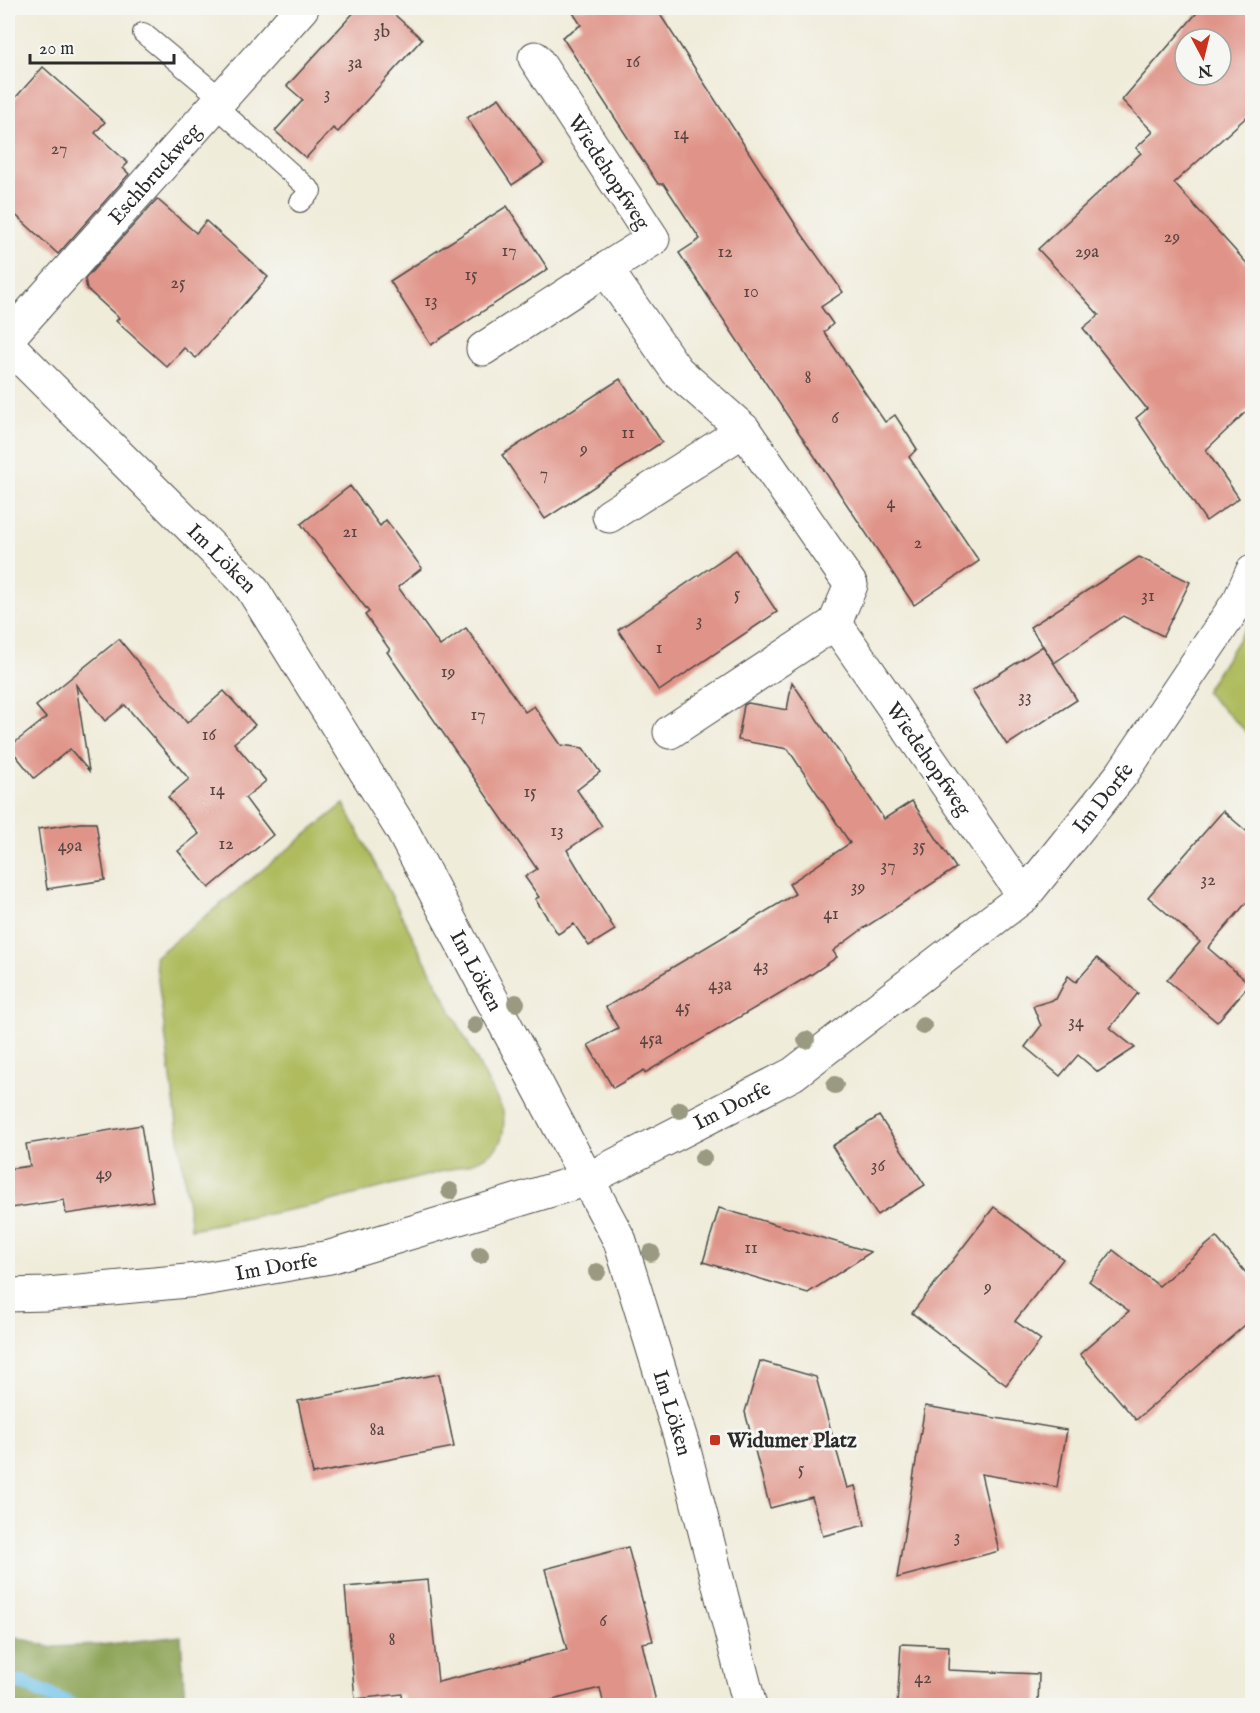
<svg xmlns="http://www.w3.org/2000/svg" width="1260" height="1713" font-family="'IM FELL English',serif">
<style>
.green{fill:#afbb5d;stroke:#6d7344;stroke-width:1.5}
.forest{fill:#8ba354;stroke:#5b6740;stroke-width:1.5}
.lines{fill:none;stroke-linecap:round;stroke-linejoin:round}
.stream{stroke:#6fc2eb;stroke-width:15}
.building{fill:#e09489;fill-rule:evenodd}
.service-casing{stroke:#494845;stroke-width:22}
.minor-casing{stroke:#494845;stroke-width:35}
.service{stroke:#fff;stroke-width:20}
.minor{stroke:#fff;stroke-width:33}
.tree{fill:#9a9a82}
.poi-dot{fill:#c8321e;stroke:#f6f6f2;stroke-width:2}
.labels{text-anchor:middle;stroke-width:6;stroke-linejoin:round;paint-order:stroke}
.number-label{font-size:18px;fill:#584542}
.street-label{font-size:21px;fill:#2b2b2b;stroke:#f6f6f2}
.poi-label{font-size:21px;font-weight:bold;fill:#2b2b2b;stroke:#f6f6f2;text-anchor:start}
</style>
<rect width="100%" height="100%" fill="#f6f6f2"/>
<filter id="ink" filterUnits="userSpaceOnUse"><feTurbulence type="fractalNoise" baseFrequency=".0167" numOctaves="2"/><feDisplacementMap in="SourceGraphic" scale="12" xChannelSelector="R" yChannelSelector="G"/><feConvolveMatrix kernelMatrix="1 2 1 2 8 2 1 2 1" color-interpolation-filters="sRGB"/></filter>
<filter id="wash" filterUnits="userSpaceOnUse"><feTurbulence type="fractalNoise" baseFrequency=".008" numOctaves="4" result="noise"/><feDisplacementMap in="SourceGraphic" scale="24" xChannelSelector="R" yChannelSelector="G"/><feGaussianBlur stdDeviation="1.35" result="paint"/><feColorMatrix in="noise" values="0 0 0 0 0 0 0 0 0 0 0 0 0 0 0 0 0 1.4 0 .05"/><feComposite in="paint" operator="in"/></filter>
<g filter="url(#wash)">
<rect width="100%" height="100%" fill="#f0ecda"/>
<!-- green -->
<g class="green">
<path d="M1252,618v119l-47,-45z"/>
<path d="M344,804l159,307c4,34 -7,43 -37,54l-146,39 -129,25 -36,-272z"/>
</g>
<!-- forest -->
<path class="forest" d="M8,1635l44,12 48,-2 81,-9 4,69h-177z"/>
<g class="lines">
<!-- stream -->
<path class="stream" d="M8,1684l13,-2 52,24"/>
</g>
<g id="blocks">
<!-- building -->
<g class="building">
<path d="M358,8h29l35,31 -84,93 -5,-4 -27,30 -31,-27 28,-31 -16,-14z"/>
<path d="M570,8h86l143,222 44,62 -22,15 12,17 -9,8 61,90 10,-7 22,34 -8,8 70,104 -65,44 -235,-352 21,-14 -36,-55h-6l-96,-147 19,-12z"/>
<path d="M1201,8h51v104l-78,71 78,86v137l-46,44 33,48 -33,23 -70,-103 11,-9 -64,-81 16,-13 -61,-66 103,-96 -5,-5 17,-16 -31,-32zM1185,39h36v36h-36z"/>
<path d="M43,67l62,55 -10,11 33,30 -5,5 6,6 -71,80 -50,-46v-102z"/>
<path d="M499,98l45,66 -32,21 -45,-67z"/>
<path d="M157,199l39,34 10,-12 62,56 -72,81 -12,-10 -17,19 -51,-46 3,-3 -32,-29 -2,-10z"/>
<path d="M507,206l41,63 -117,76 -41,-64z"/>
<path d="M620,379l42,63 -117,77 -43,-64z"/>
<path d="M350,486l30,40 6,-6 36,48 -24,19 42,59 26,-18 59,84 9,-6 27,39 22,3 17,24 -23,18 25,36 -35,24 48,80 -26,16 -15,-22 -16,10 -23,-35 4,-2 -14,-20 12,-8 -150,-217 3,-2 -25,-35 4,-3 -68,-88z"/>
<path d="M736,550l41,62 -118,79 -41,-61z"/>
<path d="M1139,557l51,25 -27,54 -40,-20 -69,47 -24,-36z"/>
<path d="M119,639l68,84 37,-32 31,34 -21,18 32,38 -21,17 28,37 -64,53 -31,-37 21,-17 -31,-37 21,-18 -64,-74 -20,16 -29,-36 13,86 -19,-22 -36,29 -25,-31 37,-29 -10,-12z"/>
<path d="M1043,646l34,54 -70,45 -35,-54z"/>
<path d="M792,682l92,137 28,-18 44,67 -92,60 -31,23 4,6 -25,17 -167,99 -1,-3 -31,18 -25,-43 30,-17 -12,-21 189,-113 -6,-10 61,-41 -62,-94 -50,-9 6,-35 4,-2 39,7z"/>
<path d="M1223,811l29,25v60l-44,52 42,36 -33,38 -50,-42 33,-38 -52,-45z"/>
<path d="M80,823h16l9,57 -58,9 -9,-60z"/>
<path d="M1097,958l41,35 -28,35 25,20 -37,24 -20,-17 -18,21 -35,-29 16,-21 -8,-20 23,-7 12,-23 8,6z"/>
<path d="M879,1116l46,69 -48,30 -45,-69z"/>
<path d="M141,1125l12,76 -87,13 -2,-14 -53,8 -3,-39 22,-3 -4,-22z"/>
<path d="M994,1207l69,52 -48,62 26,19 -35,45 -94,-72z"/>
<path d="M719,1208l152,44 -63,41 -105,-31z"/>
<path d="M1216,1237l36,43v39l-116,101 -56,-66 49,-43 -40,-30 24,-31 46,36z"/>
<path d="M760,1361l56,16 31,111 8,-2 10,39 -42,11 -11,-39 -42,11 -25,-96z"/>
<path d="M439,1374l15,73 -141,27 -15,-73z"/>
<path d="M925,1406l142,24 -10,57 -76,-13 18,77 -102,27z"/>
<path d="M628,1547l25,94 -11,2 15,63h-53l-4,-18 -71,18h-126l-1,-12 -47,5 -10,-112 83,-7 10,102 129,-32 -22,-81z"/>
<path d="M901,1644l48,2 -1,24 91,4 -1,32h-141z"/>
</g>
</g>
</g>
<g filter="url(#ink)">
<use href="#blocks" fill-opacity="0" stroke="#494845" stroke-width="1.5"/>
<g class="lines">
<defs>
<g id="service">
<path d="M143,33l79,66"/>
<path d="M216,106l95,85 -11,11"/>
</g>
<g id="minor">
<path id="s1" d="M535,58l118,181 -47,30 71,102 67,59 107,155 -16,38 189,273"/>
<path id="s2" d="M8,338l294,-330"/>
<path id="s3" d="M8,345l243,242 151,243 218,411 63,205 67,260"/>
<path d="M483,349l123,-80"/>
<path d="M609,516l135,-86"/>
<path d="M670,732l165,-109"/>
<path id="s4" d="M8,1295l39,-1 151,-14 132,-23 258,-78 205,-105 231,-178 98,-122 118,-175 12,-27"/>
</g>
</defs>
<!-- service casing -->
<use href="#service" class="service-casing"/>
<!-- minor casing -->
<use href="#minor" class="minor-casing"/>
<!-- service -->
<use href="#service" class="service"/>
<!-- minor -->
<use href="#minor" class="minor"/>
</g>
<!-- trees -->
<g class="tree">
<circle cx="516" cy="1003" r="9"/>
<circle cx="475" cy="1025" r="9"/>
<circle cx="923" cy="1026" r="9"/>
<circle cx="806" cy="1040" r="9"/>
<circle cx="835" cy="1085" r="9"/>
<circle cx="680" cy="1110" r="9"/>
<circle cx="703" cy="1158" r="9"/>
<circle cx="450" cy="1191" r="9"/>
<circle cx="651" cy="1253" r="9"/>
<circle cx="480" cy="1255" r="9"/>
<circle cx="597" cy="1272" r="9"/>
</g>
</g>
<!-- markers -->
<rect class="poi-dot" x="709" y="1434" width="12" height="12" rx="3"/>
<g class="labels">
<!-- number labels -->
<g class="number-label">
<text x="382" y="37">3b</text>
<text x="633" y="67">16</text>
<text x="355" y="68">3a</text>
<text x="327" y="99">3</text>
<text x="681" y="139">14</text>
<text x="59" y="154">27</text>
<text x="1172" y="242">29</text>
<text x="509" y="256">17</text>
<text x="725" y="257">12</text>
<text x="1087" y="257">29a</text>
<text x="471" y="280">15</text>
<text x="178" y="288">25</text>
<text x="751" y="297">10</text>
<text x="431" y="306">13</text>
<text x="808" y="383">8</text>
<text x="835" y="423">6</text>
<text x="628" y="438">11</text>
<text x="584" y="454">9</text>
<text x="544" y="479">7</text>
<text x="891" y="508">4</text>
<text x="350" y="537">21</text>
<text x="918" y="548">2</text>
<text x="737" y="599">5</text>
<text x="1148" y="601">31</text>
<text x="699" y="626">3</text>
<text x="659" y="653">1</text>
<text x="448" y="677">19</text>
<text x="1025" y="702">33</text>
<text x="478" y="720">17</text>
<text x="209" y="740">16</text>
<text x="217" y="795">14</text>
<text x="530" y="797">15</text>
<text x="557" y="836">13</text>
<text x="226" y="849">12</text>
<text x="70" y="851">49a</text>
<text x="919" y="851">35</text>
<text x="888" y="871">37</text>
<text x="1208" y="885">32</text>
<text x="858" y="892">39</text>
<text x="831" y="919">41</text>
<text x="761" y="971">43</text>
<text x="720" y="990">43a</text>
<text x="683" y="1012">45</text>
<text x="1076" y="1027">34</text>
<text x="651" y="1044">45a</text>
<text x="878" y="1171">36</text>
<text x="104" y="1179">49</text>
<text x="751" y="1253">11</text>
<text x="988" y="1292">9</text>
<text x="377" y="1435">8a</text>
<text x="801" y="1474">5</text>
<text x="957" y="1542">3</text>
<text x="603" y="1626">6</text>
<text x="392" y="1645">8</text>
<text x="923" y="1683">42</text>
</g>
<!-- street labels -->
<g class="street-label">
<text dy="7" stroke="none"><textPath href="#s1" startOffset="136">Wiedehopfweg</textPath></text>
<text dy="7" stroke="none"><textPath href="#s2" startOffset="220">Eschbruckweg</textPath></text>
<text dy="7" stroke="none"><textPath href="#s3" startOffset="302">Im Löken</textPath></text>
<text dy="7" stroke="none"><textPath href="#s1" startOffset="880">Wiedehopfweg</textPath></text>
<text dy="7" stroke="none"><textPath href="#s4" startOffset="1242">Im Dorfe</textPath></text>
<text dy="7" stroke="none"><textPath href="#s3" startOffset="788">Im Löken</textPath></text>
<text dy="7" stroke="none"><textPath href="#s4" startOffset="756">Im Dorfe</textPath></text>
<text dy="7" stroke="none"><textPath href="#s4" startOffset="270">Im Dorfe</textPath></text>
<text dy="7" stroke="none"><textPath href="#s3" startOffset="1274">Im Löken</textPath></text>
</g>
<!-- poi labels -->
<g class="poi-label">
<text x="727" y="1447">Widumer Platz</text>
</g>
</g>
<!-- margin -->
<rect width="1260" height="1713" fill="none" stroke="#f6f6f2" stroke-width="30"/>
<!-- north arrow -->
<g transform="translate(1203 57) rotate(173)"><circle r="28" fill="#f6f6f2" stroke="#a5a5a2" stroke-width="1.5"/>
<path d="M0-4.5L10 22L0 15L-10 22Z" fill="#c8321e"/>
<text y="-9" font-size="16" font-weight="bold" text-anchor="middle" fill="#2b2b2b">N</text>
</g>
<!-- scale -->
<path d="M30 54v9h144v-9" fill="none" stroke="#2b2b2b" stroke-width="3"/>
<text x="39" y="54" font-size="18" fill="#2b2b2b" stroke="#f6f6f2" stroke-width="4.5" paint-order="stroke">20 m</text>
</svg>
